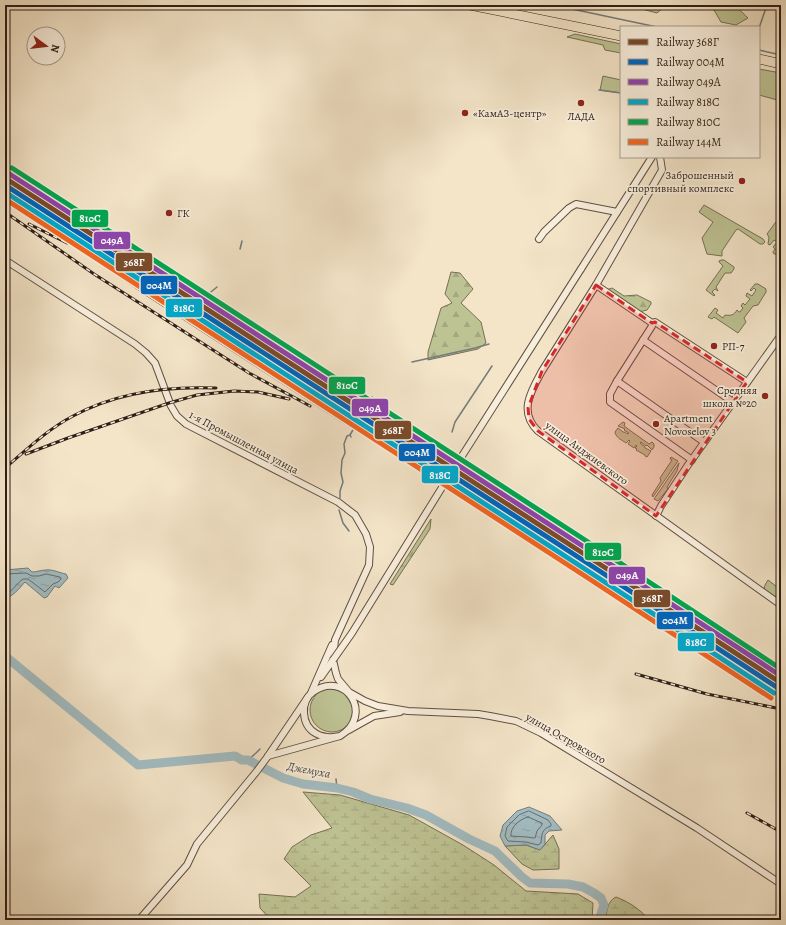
<svg xmlns="http://www.w3.org/2000/svg" width="786" height="925" font-family="Alegreya,serif">
<style>
.green{fill:#bec394;stroke:#767055}
.forest{fill:url(#forest-firs);stroke:#767055}
.wetland{fill:url(#wetland-marsh);stroke:#767055}
.water{fill:url(#water-ripples);stroke:#737d7d}
.lines{fill:none;stroke-linecap:round;stroke-linejoin:round}
.shore{stroke:#686d6c;stroke-width:1}
.stream{stroke:#737d7d;stroke-width:1.5}
.river{stroke:#a2bcc2;stroke-width:9}
.minor-casing{stroke:#5f5043;stroke-width:8}
.highway-casing{stroke:#2d1e16;stroke-width:10}
.minor{stroke:#f8eedc;stroke-width:6}
.highway{stroke:#f4e5c9;stroke-width:9}
.rail-casing{stroke:#2d1e16;stroke-width:3}
.rail{stroke:#f8eedc;stroke-width:1.5;stroke-dasharray:4.5;stroke-linecap:butt}
.minor-bridge-casing{stroke:#5f5043;stroke-width:8;stroke-linecap:butt}
.minor-bridge{stroke:#f8eedc;stroke-width:6}
.rail-1-casing{stroke:#f8eedc;stroke-width:8}
.rail-2-casing{stroke:#f8eedc;stroke-width:8}
.rail-3-casing{stroke:#f8eedc;stroke-width:8}
.rail-4-casing{stroke:#f8eedc;stroke-width:8}
.rail-5-casing{stroke:#f8eedc;stroke-width:8}
.rail-6-casing{stroke:#f8eedc;stroke-width:8}
.rail-1{stroke:#7a4b2a;stroke-width:5}
.rail-2{stroke:#0065bd;stroke-width:5}
.rail-3{stroke:#8e44ad;stroke-width:5}
.rail-4{stroke:#00a9ce;stroke-width:5}
.rail-5{stroke:#00a651;stroke-width:5}
.rail-6{stroke:#f26522;stroke-width:5}
.marked{fill:#d62828;fill-opacity:0.2;stroke:#d62828;stroke-width:3;stroke-dasharray:8 5;stroke-linejoin:round}
.poi-dot{fill:#8f2418;stroke:#f8eedc;stroke-width:1.5}
.labels{text-anchor:middle;stroke-width:3.5;stroke-linejoin:round;paint-order:stroke}
.poi-label{font-size:11px;fill:#2d1e16;stroke:#f8eedc;text-anchor:start}
.street-label{font-size:11px;fill:#2d1e16;stroke:#f8eedc}
.water-label{font-size:12px;font-style:italic;fill:#504d4a;stroke:#f8eedc}
.line-badge{stroke:#f8eedc;stroke-width:1.5}
.badge-label{font-size:11px;text-anchor:middle;font-weight:bold;fill:#fff}
</style>
<defs>
<pattern id="forest-firs" width="22" height="20" patternUnits="userSpaceOnUse"><rect width="22" height="20" fill="#bec394"/><path d="M5 1l3.5 6h-7zM16 11l3.5 6h-7z" fill="#a4a77f"/></pattern>
<pattern id="wetland-marsh" width="20" height="14" patternUnits="userSpaceOnUse"><rect width="20" height="14" fill="#bec394"/><path d="M1 5h8M5 5V1M11 12h8M15 12V8" fill="none" stroke="#a4a77f"/></pattern>
<pattern id="water-ripples" width="26" height="14" patternUnits="userSpaceOnUse"><rect width="26" height="14" fill="#a2bcc2"/><path d="M2 4q2-2 4 0t4 0M15 11q2-2 4 0t4 0" fill="none" stroke="#8ca1a6"/></pattern>
</defs>
<rect width="100%" height="100%" fill="#f4e5c9"/>
<filter id="stains"><feTurbulence type="fractalNoise" baseFrequency=".005" numOctaves="4"/><feColorMatrix values="0 0 0 0 .2 0 0 0 0 .09 0 0 0 0 .02 0 0 0 .5 -.17"/></filter>
<radialGradient id="worn" r=".72"><stop offset=".6" stop-color="#630" stop-opacity="0"/><stop offset="1" stop-color="#630" stop-opacity=".3"/></radialGradient>
<!-- green -->
<g class="green">
<path d="M627,5h37l-1,3 -6,5z"/>
<path d="M711,5c21,0 22,-2 37,13l-12,7 -15,-3z"/>
<path d="M575,34l46,10v9l-16,-3 -2,-5 -36,-8z"/>
<path d="M759,69l22,4v28l-22,-6z"/>
<path d="M603,76l18,4v13l-21,-3z"/>
<path d="M704,205l59,34 2,3 -2,2h-3l-22,-15 -2,1 -14,21v5l-15,-2 -5,-16 11,-16 -14,-10z"/>
<path d="M781,215v12l-2,-1 -3,5 3,2 2,-2v22l-2,3 -6,-3v-1l2,-3 -2,-2 4,-5 -3,-2 -4,5 -2,-1 1,-7 -2,-3z"/>
<path d="M721,260h3l10,7v2l-3,4h-6l-9,14 2,4 -3,-2 -3,3 3,3 -1,1 -8,-6 17,-24 -4,-4v-1z"/>
<path d="M755,284h3l8,5v3l-8,13 -5,1 -9,12 2,4 -8,11 -24,-16 -2,2 -4,-2 7,-9 3,2 -2,3 7,5 2,-3c6,1 9,0 12,-5l2,2h1l3,-4 -2,-2 2,-3 2,2 5,-6 -4,-3 1,-3 5,3 4,-6 -2,-2 -3,3 -1,-1z"/>
<path d="M623,422l2,1 -1,3 25,18 3,-2 2,2v3l-2,3 -5,-5 -1,1 -5,-4 -1,1 5,4v1l6,3 -4,6 -2,-1v-1l-9,-5 1,-1 -2,-1 2,-2 -1,-1 -2,3 -6,-4 2,-3 -1,-1 -3,3c-4,-3 -10,-5 -11,-11l3,-4 5,4h1l4,2 1,-1 -5,-3 1,-1 -7,-3z"/>
<path d="M671,457l7,4 -25,36 -1,-2 9,-14 -1,-3 12,-18 -2,-1z"/>
<path d="M679,463l-2,8 -10,16 1,2 -10,12 -4,-2z"/>
<path d="M768,580l13,10v13l-14,-11 -3,-3 1,-4z"/>
<circle cx="332" cy="710" r="22"/>
</g>
<!-- forest -->
<g class="forest">
<path d="M451,272l9,1 13,16 -12,14 20,19 5,21 -8,6 -50,11v-8l13,-44 11,-5 -7,-9z"/>
<path d="M612,288l12,8 13,-1 14,7v2l-4,6 -8,2 -33,-22z"/>
<path d="M431,519l-1,10 -37,56 -3,-1z"/>
</g>
<!-- wetland -->
<g class="wetland">
<path d="M303,792l37,3 69,20 54,30 31,20 32,26 52,3 15,9 -1,17h-321l-11,-12 -1,-14 36,3 16,-11 -27,-27 8,-12 19,-12 21,-7z"/>
<path d="M553,835l6,14v20l-26,1 -11,-6 -17,-18 21,-1 14,5z"/>
<path d="M616,897c13,5 24,12 33,23h-44c2,-8 2,-19 11,-23z"/>
</g>
<!-- water -->
<g class="water">
<path d="M28,568l4,4c5,0 9,-2 14,-2 6,-1 14,3 20,4l2,4 -9,10 -4,-2 -8,11 -3,1 -19,-16c-7,8 -11,13 -20,17v-29z"/>
<path d="M529,807l21,9 12,14 -13,1 -4,4v9l-5,6 -14,-5 -21,1 -5,-10 3,-11 14,-14z"/>
</g>
<g class="lines">
<!-- shore -->
<g class="shore">
<path d="M5,574l21,-1 6,3h7l7,-2 14,3 1,2 -3,3 -5,2 -8,8 -17,-13h-5c-7,5 -10,12 -18,16"/>
<path d="M529,811l19,9 3,4v2c-10,3 -9,9 -10,17l-3,2 -12,-3 -18,-1 -3,-5 2,-9 12,-12z"/>
<path d="M528,817l14,6v2l-5,6 -2,7h-1l-7,-1 -16,-1c-1,-9 9,-17 17,-19z"/>
</g>
<!-- stream -->
<g class="stream">
<path d="M553,5l104,22"/>
<path d="M759,28l8,-23"/>
<path d="M759,50l22,5"/>
<path d="M599,90l22,3"/>
<path d="M5,168l12,8 10,12 119,78 20,3 99,67 96,63 8,4"/>
<path d="M240,249l2,-8"/>
<path d="M206,296l11,-9"/>
<path d="M412,362l63,-14 14,-4"/>
<path d="M371,399l5,4 5,11 76,47"/>
<path d="M452,432l3,-10 37,-56"/>
<path d="M351,437l-1,-2 22,-38"/>
<path d="M460,463l53,34 268,177"/>
<path d="M340,498v-7l3,-9 -2,-9 1,-13 3,-7 -1,-9 3,-8 3,-1"/>
<path d="M339,510l4,13 6,8"/>
<path d="M248,760l8,-7 4,-4"/>
<path d="M336,779l1,9"/>
</g>
<!-- river -->
<path class="river" d="M5,656l133,109 97,-9 7,4h6l35,18 20,6 34,4 16,4 17,7 37,9 19,7 43,24 26,12 27,26 8,6 38,1 15,3 11,6 7,5 3,7 -5,15"/>
<defs>
<g id="minor">
<path d="M660,157l2,13 -66,115 -54,86c-11,20 -24,41 -4,60l243,174"/>
<path d="M539,239l5,-7 25,-24 7,-4 41,8"/>
<path d="M5,260l130,84 11,9 9,10 16,43 6,10 9,8 152,78 17,13 11,19 4,13 -1,18 -34,75 -2,20 3,13 2,6 11,13 16,9 13,5 30,5 70,3 12,2 26,5 25,12 156,95 84,56"/>
<path d="M581,269l71,-112"/>
<path d="M596,285l56,38v3l-35,55"/>
<path d="M652,323l3,-1 92,60"/>
<path d="M643,340l90,62"/>
<path d="M692,460l-82,-58v-8l7,-13 87,61"/>
<path d="M656,516l5,-10 27,-41 93,-130"/>
<path d="M321,677l12,-17"/>
<path d="M311,693l21,-48"/>
<path d="M349,730l25,-14 26,-4"/>
<path d="M268,756l72,-20c35,-21 5,-67 -27,-44 -6,4 -10,13 -9,21 1,20 19,27 36,23"/>
<path d="M139,920l48,-55 10,-21 60,-73 11,-15 40,-59"/>
</g>
<g id="highway">
<path d="M470,5l151,31"/>
<path d="M759,59l22,5"/>
</g>
</defs>
<!-- minor casing -->
<use href="#minor" class="minor-casing"/>
<!-- highway casing -->
<use href="#highway" class="highway-casing"/>
<!-- minor -->
<use href="#minor" class="minor"/>
<!-- highway -->
<use href="#highway" class="highway"/>
<defs>
<g id="rail">
<path d="M5,197l52,34 34,25 55,38 193,125 47,29 108,59 287,186"/>
<path d="M5,212l89,62 155,99 61,33"/>
<path d="M29,224l38,19"/>
<path d="M26,454l42,-16 101,-35 28,-8 37,-4 24,1 31,7"/>
<path d="M5,468c21,-18 43,-39 68,-52 44,-24 94,-30 143,-28"/>
<path d="M636,674l71,20 74,15"/>
<path d="M747,813l34,19"/>
</g>
</defs>
<!-- rail casing -->
<use href="#rail" class="rail-casing"/>
<!-- rail -->
<use href="#rail" class="rail"/>
<defs>
<path id="minor-bridge" d="M333,660l19,-27 89,-144 140,-220"/>
</defs>
<!-- minor-bridge casing -->
<use href="#minor-bridge" class="minor-bridge-casing"/>
<!-- minor-bridge -->
<use href="#minor-bridge" class="minor-bridge"/>
<defs>
<path id="rail-1" d="M5,178l593,385 183,120"/>
<path id="rail-2" d="M5,185l590,383 183,120"/>
<path id="rail-3" d="M8,173l593,385 180,118"/>
<path id="rail-4" d="M5,192l586,381 183,120"/>
<path id="rail-5" d="M12,168l593,385 176,116"/>
<path id="rail-6" d="M5,199l583,379 183,120"/>
</defs>
<!-- rail-1 casing -->
<use href="#rail-1" class="rail-1-casing"/>
<!-- rail-2 casing -->
<use href="#rail-2" class="rail-2-casing"/>
<!-- rail-3 casing -->
<use href="#rail-3" class="rail-3-casing"/>
<!-- rail-4 casing -->
<use href="#rail-4" class="rail-4-casing"/>
<!-- rail-5 casing -->
<use href="#rail-5" class="rail-5-casing"/>
<!-- rail-6 casing -->
<use href="#rail-6" class="rail-6-casing"/>
<!-- rail-1 -->
<use href="#rail-1" class="rail-1"/>
<!-- rail-2 -->
<use href="#rail-2" class="rail-2"/>
<!-- rail-3 -->
<use href="#rail-3" class="rail-3"/>
<!-- rail-4 -->
<use href="#rail-4" class="rail-4"/>
<!-- rail-5 -->
<use href="#rail-5" class="rail-5"/>
<!-- rail-6 -->
<use href="#rail-6" class="rail-6"/>
</g>
<!-- marked area -->
<path class="marked" d="M596,285l56,38 3,-1 92,60 -91,134 -118,-85 -9,-12 -1,-11 14,-37z"/>
<!-- markers -->
<g class="poi-dot">
<circle cx="581" cy="103" r="4"/>
<circle cx="465" cy="113" r="4"/>
<circle cx="742" cy="181" r="4"/>
<circle cx="169" cy="213" r="4"/>
<circle cx="714" cy="346" r="4"/>
<circle cx="765" cy="396" r="4"/>
<circle cx="656" cy="424" r="4"/>
</g>
<g class="labels">
<!-- poi labels -->
<g class="poi-label">
<text x="473" y="117">«КамАЗ-центр»</text>
<text x="581" y="120" text-anchor="middle">ЛАДА</text>
<text x="734" y="179" text-anchor="end">Заброшенный<tspan x="734" dy="13">спортивный комплекс</tspan></text>
<text x="177" y="217">ГК</text>
<text x="722" y="350">РП-7</text>
<text x="757" y="394" text-anchor="end">Средняя<tspan x="757" dy="13">школа №20</tspan></text>
<text x="664" y="422">Apartment<tspan x="664" dy="13">Novoselov 3</tspan></text>
</g>
<!-- street labels -->
<g class="street-label">
<text transform="translate(244 442) rotate(28)" y="4">1-я Промышленная улица</text>
<text transform="translate(587 453) rotate(36)" y="4">улица Анджиевского</text>
<text transform="translate(566 738) rotate(30)" y="4">улица Островского</text>
</g>
<!-- water labels -->
<g class="water-label">
<text transform="translate(309 770) rotate(11)" y="4">Джемуха</text>
</g>
</g>
<g class="line-badge">
<rect x="71" y="209" width="38" height="19" rx="4" fill="#00a651"/>
<rect x="93" y="231" width="38" height="19" rx="4" fill="#8e44ad"/>
<rect x="115" y="252" width="38" height="20" rx="4" fill="#7a4b2a"/>
<rect x="140" y="275" width="38" height="20" rx="4" fill="#0065bd"/>
<rect x="165" y="298" width="38" height="20" rx="4" fill="#00a9ce"/>
<rect x="328" y="376" width="38" height="19" rx="4" fill="#00a651"/>
<rect x="351" y="398" width="38" height="19" rx="4" fill="#8e44ad"/>
<rect x="374" y="420" width="38" height="20" rx="4" fill="#7a4b2a"/>
<rect x="398" y="443" width="38" height="19" rx="4" fill="#0065bd"/>
<rect x="421" y="465" width="38" height="19" rx="4" fill="#00a9ce"/>
<rect x="584" y="542" width="38" height="19" rx="4" fill="#00a651"/>
<rect x="608" y="566" width="38" height="19" rx="4" fill="#8e44ad"/>
<rect x="633" y="589" width="38" height="19" rx="4" fill="#7a4b2a"/>
<rect x="656" y="611" width="38" height="19" rx="4" fill="#0065bd"/>
<rect x="677" y="632" width="38" height="20" rx="4" fill="#00a9ce"/>
</g>
<g class="badge-label">
<text x="90" y="222">810С</text>
<text x="112" y="244">049А</text>
<text x="134" y="266">368Г</text>
<text x="159" y="289">004М</text>
<text x="184" y="312">818С</text>
<text x="347" y="389">810С</text>
<text x="370" y="412">049А</text>
<text x="393" y="434">368Г</text>
<text x="417" y="456">004М</text>
<text x="440" y="479">818С</text>
<text x="603" y="556">810С</text>
<text x="627" y="579">049А</text>
<text x="652" y="602">368Г</text>
<text x="675" y="624">004М</text>
<text x="696" y="646">818С</text>
</g>
<!-- margin -->
<rect width="786" height="925" fill="none" stroke="#f4e5c9" stroke-width="20"/>
<rect x="6" y="6" width="774" height="913" fill="none" stroke="#2d1e16" stroke-width="2"/>
<rect x="10" y="10" width="766" height="905" fill="none" stroke="#2d1e16"/>
<!-- legend -->
<rect x="620" y="26" width="140" height="132" fill="#f8eedc" stroke="#a79b8d"/>
<rect x="628" y="39" width="20" height="6" fill="#7a4b2a" stroke="#a79b8d"/>
<text x="656" y="46" font-size="12" fill="#2d1e16">Railway 368Г</text>
<rect x="628" y="59" width="20" height="6" fill="#0065bd" stroke="#a79b8d"/>
<text x="656" y="66" font-size="12" fill="#2d1e16">Railway 004М</text>
<rect x="628" y="79" width="20" height="6" fill="#8e44ad" stroke="#a79b8d"/>
<text x="656" y="86" font-size="12" fill="#2d1e16">Railway 049А</text>
<rect x="628" y="99" width="20" height="6" fill="#00a9ce" stroke="#a79b8d"/>
<text x="656" y="106" font-size="12" fill="#2d1e16">Railway 818С</text>
<rect x="628" y="119" width="20" height="6" fill="#00a651" stroke="#a79b8d"/>
<text x="656" y="126" font-size="12" fill="#2d1e16">Railway 810С</text>
<rect x="628" y="139" width="20" height="6" fill="#f26522" stroke="#a79b8d"/>
<text x="656" y="146" font-size="12" fill="#2d1e16">Railway 144М</text>
<!-- north arrow -->
<g transform="translate(46 46) rotate(105)"><circle r="19" fill="#f8eedc" stroke="#a79b8d"/>
<path d="M0-3L7 15L0 10L-7 15Z" fill="#8f2418"/>
<text y="-6" font-size="11" font-weight="bold" text-anchor="middle" fill="#2d1e16">N</text>
</g>
<rect width="100%" height="100%" filter="url(#stains)"/>
<rect width="100%" height="100%" fill="url(#worn)"/>
</svg>
